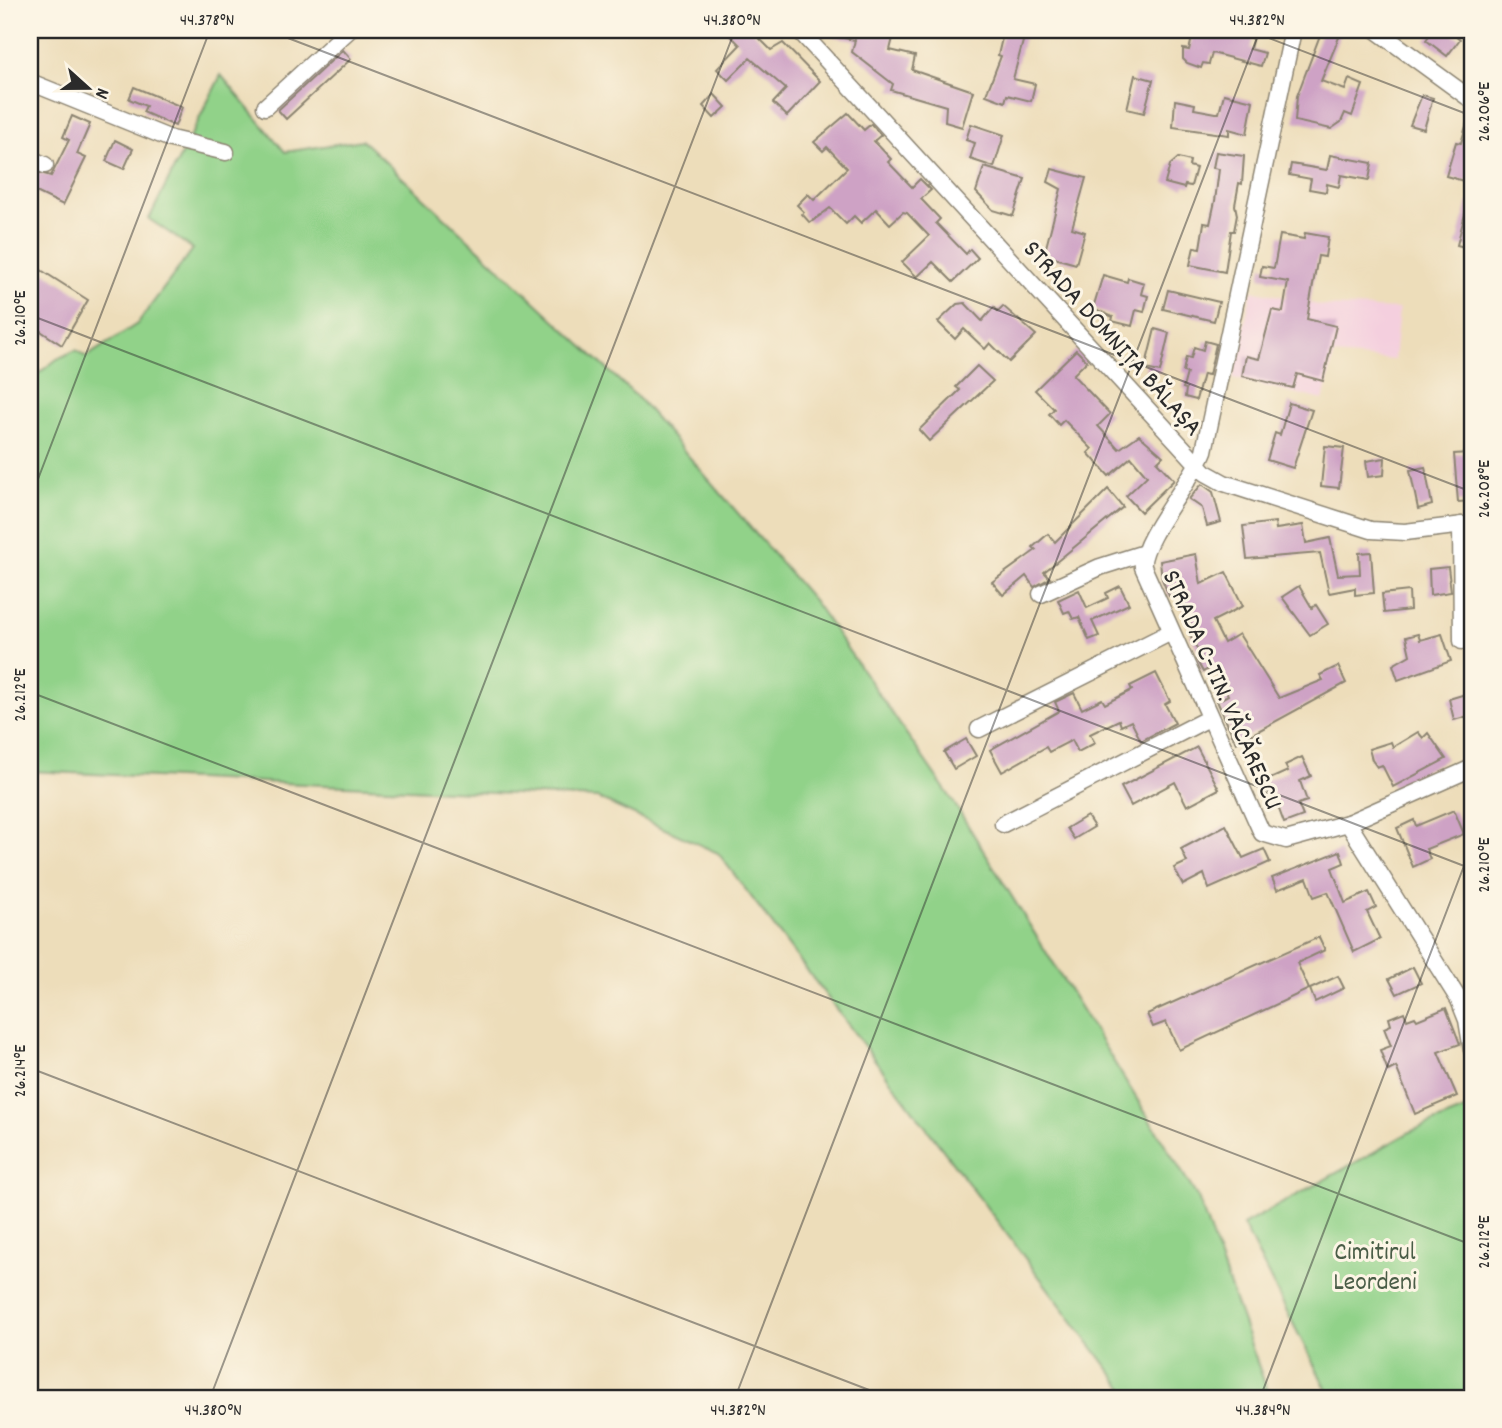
<svg xmlns="http://www.w3.org/2000/svg" width="1502" height="1428" font-family="Dekko,sans-serif">
<style>
.built{fill:#f4cfde}
.green{fill:#91d289;stroke:#5e7e5a;stroke-width:2}
.building{fill:#cea2c5}
.lines{fill:none;stroke-linecap:round;stroke-linejoin:round}
.street-casing{stroke:#8c8472;stroke-width:19}
.street{stroke:#fff;stroke-width:16}
.ticks{fill:none;stroke:#2b2b2b;stroke-width:2;stroke-opacity:0.45}
.labels{text-anchor:middle;stroke-width:6;stroke-linejoin:round;paint-order:stroke}
.street-label{font-size:26px;fill:#2b2b2b;stroke:#fcf5e5}
.park-label{font-size:26px;fill:#4a5d47;stroke:#fcf5e5}
.neatline{fill:none;stroke:#2b2b2b;stroke-width:2.5}
.ticks-label{font-size:18px;text-anchor:middle;fill:#2b2b2b}
</style>
<rect width="100%" height="100%" fill="#fcf5e5"/>
<filter id="ink" filterUnits="userSpaceOnUse"><feTurbulence type="fractalNoise" baseFrequency=".0143" numOctaves="2"/><feDisplacementMap in="SourceGraphic" scale="14" xChannelSelector="R" yChannelSelector="G"/><feConvolveMatrix kernelMatrix="1 2 1 2 8 2 1 2 1" color-interpolation-filters="sRGB"/></filter>
<filter id="wash" filterUnits="userSpaceOnUse"><feTurbulence type="fractalNoise" baseFrequency=".00686" numOctaves="4" result="noise"/><feDisplacementMap in="SourceGraphic" scale="28" xChannelSelector="R" yChannelSelector="G"/><feGaussianBlur stdDeviation="1.57" result="paint"/><feColorMatrix in="noise" values="0 0 0 0 0 0 0 0 0 0 0 0 0 0 0 0 0 1.4 0 .05"/><feComposite in="paint" operator="in"/></filter>
<g filter="url(#wash)">
<rect width="100%" height="100%" fill="#edddba"/>
<!-- built -->
<path class="built" d="M1252,290l71,16 76,3 -5,51 -60,-5 -11,45 -90,-22z"/>
<!-- green -->
<g class="green">
<path d="M221,75l64,77 77,-12 277,259 175,202 137,197 247,400 72,200h-139l-413,-545 -121,-55 -567,-27v-391l27,-21 19,-9 10,7 51,-33 56,-75 -44,-30z"/>
<path d="M1472,1107v291h-141l-88,-173 169,-94z"/>
</g>
<g id="blocks">
<!-- building -->
<g class="building">
<path d="M725,30h26l20,20 12,-7 37,38 -33,35 -14,-13 13,-14 -36,-31 -22,22 -11,-11 23,-24z"/>
<path d="M832,30h63l-5,20 25,6 -3,14 61,21 -11,36 -17,-5 1,-16 -55,-16 2,-6 -41,-32 3,-12 -24,-4z"/>
<path d="M1004,30h22l-13,49 22,5 -4,17 -24,-6 -2,7 -19,-7 15,-39 -3,-1z"/>
<path d="M1194,30h61l-5,19 15,4 -4,13 -49,-13 -3,11 -6,-1 -2,5 -14,-5 -4,-4v-10l6,1z"/>
<path d="M1322,30l18,5 -19,46 24,9 4,-11 14,6 -11,31 -7,-3 -4,9 -10,7 -36,-8 2,-25z"/>
<path d="M1433,30h15l12,9 -13,17 -21,-16z"/>
<path d="M343,50l8,9 -65,60 -8,-9z"/>
<path d="M1135,75l18,5 -9,33 -17,-4z"/>
<path d="M134,87l48,20 -7,19 -32,-14 3,-6 -17,-7z"/>
<path d="M714,94l12,13 -12,11 -11,-12z"/>
<path d="M1224,94l29,7 -6,33 -18,-5v6l-56,-8 2,-27 20,4 -1,5 22,4h3z"/>
<path d="M1422,95l11,3 -9,31 -14,-4z"/>
<path d="M848,113l16,17 7,-6 10,11 -7,6 17,18 -3,3 24,25 8,-8 11,11 -10,9 19,20 -4,4 30,31 4,-5 8,9 -25,24 -20,-20 -16,15 -15,-15 27,-26 -22,-23 -4,-1 -13,12 -14,-15 -15,14 -7,-7 -8,8 -16,-16 -20,15 -8,-9 2,-2 -7,-7 11,-11 6,6 33,-32 -20,-21 -4,4 -9,-9z"/>
<path d="M72,116l18,8 -13,30 9,4 -23,47 -33,-16v-19l21,6 18,-36 -6,-3z"/>
<path d="M1469,116h3v47l-5,19 -21,-6 10,-34 5,1z"/>
<path d="M971,124l33,11 -10,32 -24,-8 5,-16 -9,-3z"/>
<path d="M115,140l18,9 -9,20 -18,-8z"/>
<path d="M1216,152l28,4 -2,28 -3,-1 -4,22 2,10 -3,16h-3l-6,41 -35,-7 4,-18 6,1 4,-25 6,1 5,-23 4,-32 -6,-1z"/>
<path d="M1330,155l42,8 -3,17 -28,-5 -2,12 -12,-3 -1,8 -17,-3 2,-10 -22,-4 2,-11 36,6z"/>
<path d="M1178,158l12,3 -1,5 7,2 -5,18 -6,-1 -1,3 -19,-5 5,-18z"/>
<path d="M984,167l41,12 -12,37 -20,-6 -17,-18z"/>
<path d="M1052,169l34,9 -14,50 13,4 -9,32 -32,-9 17,-66 -13,-7z"/>
<path d="M1468,202h4v47l-15,-4z"/>
<path d="M1305,233l23,4 -3,20 -7,-1 -11,63 29,7 -13,55 -26,-7 -4,14 -51,-12 4,-20 13,3 13,-49 11,2 5,-30 -28,-5 2,-11 12,2 6,-33 24,4z"/>
<path d="M30,263l58,37 -26,45 -32,-21z"/>
<path d="M1103,275l24,7 1,-4 16,5 -3,11 7,2 -4,16 -8,-2 -4,16 -20,-5 1,-4 -20,-9z"/>
<path d="M1168,290l51,12 -5,19 -51,-12z"/>
<path d="M965,303l17,18 12,-14 4,4 5,-5 33,29 -27,27 -19,-19 -5,6 -21,-20 -9,10 -17,-17 19,-18z"/>
<path d="M1155,329l14,4 -9,39 -15,-3z"/>
<path d="M1205,341l11,3 -7,31 -6,-1 -7,26 -11,-3 1,-8 -3,-1 4,-15 -4,-1 3,-15 5,1 3,-11 9,3z"/>
<path d="M1076,350l11,11 -14,14 37,39 -12,12 21,23 20,-14 24,21 -6,6 17,18 -33,32 -15,-16 21,-20 -16,-19 -22,19 -21,-23 4,-4 -28,-29 -5,5 -10,-11 5,-5 -19,-19z"/>
<path d="M977,366l16,15 -64,60 -10,-11 41,-40 -4,-3z"/>
<path d="M1289,403l23,7 -19,58 -26,-8 8,-27 5,2z"/>
<path d="M1325,446l19,2 -5,40 -18,-2z"/>
<path d="M1468,453l4,48 -14,1 -4,-48z"/>
<path d="M1385,458l-1,17 -16,2 -2,-16z"/>
<path d="M1425,467l7,38 -14,4 -8,-39z"/>
<path d="M1202,484l11,8 8,30 -14,4 -5,-18 -13,-9z"/>
<path d="M1108,489l15,18 -79,65 6,6 -16,9 -8,-11 -23,19 -11,-13 44,-32 -3,-3 15,-13 7,8z"/>
<path d="M1275,522l1,7 27,-4 3,18 24,-5 8,37 22,-1 -1,-21 12,-1 3,41 -19,2v-7l-26,5 -9,-40 -73,6 -4,-33z"/>
<path d="M1196,554l5,30 25,-12 17,34 -30,15 11,22 15,-9 40,64 44,-18 -3,-5 18,-9 8,17 -110,60 -19,-42 11,-6 -15,-29 -10,6 -7,-13 5,-3 -11,-21 5,-2 -19,-40 -7,3 -7,-17 -2,-18z"/>
<path d="M1448,567l3,25 -21,3 -1,-26z"/>
<path d="M1120,586l9,18 -37,17 7,15 -10,4 -10,-23 -6,2 -4,-8 -5,2 -6,-13 21,-10 8,18 21,-10 -2,-5z"/>
<path d="M1299,586l13,22 4,-3 12,19 -18,11 -28,-38z"/>
<path d="M1409,591l1,19 -26,3 -2,-19z"/>
<path d="M1418,634l2,6 22,-6 9,27 -53,19 -5,-15 17,-10 -4,-18z"/>
<path d="M1156,673l14,28 -5,3 10,19 -34,18 -10,-20 -10,5 -2,-6 -29,14 5,9 -17,9 -6,-12 -23,12 -3,-5 -44,25 -12,-22 69,-39 -4,-9 19,-9 8,16 20,-10 3,5 27,-14 -2,-4z"/>
<path d="M1472,692v23l-18,5 -5,-21z"/>
<path d="M1418,732l5,6 5,-5 18,26 -53,28 -11,-22 -5,2 -5,-7 -3,-11 22,-7 2,5z"/>
<path d="M966,739l10,17 -22,13 -10,-17z"/>
<path d="M1197,747l22,42 -32,17 -12,-24 -44,24 -10,-19z"/>
<path d="M1302,757l9,19 -11,5 7,20 -9,3 5,12 -19,7 -11,-30 -6,3 -6,-13 27,-12 -3,-6z"/>
<path d="M1454,810l10,24 -38,15 4,10 -17,8 -16,-39 17,-8 2,6z"/>
<path d="M1087,816l7,11 -20,12 -7,-11z"/>
<path d="M1226,825l17,33 21,-9 6,13 -61,27 -5,-15 -21,11 -9,-17 13,-6 -6,-13z"/>
<path d="M1340,851l4,12 -12,5 13,35 24,-11 7,15 -9,5 13,27 -26,13 -26,-60 -14,5 -7,-19 -30,12 -5,-12z"/>
<path d="M1319,937l6,13 -28,13 12,26 -130,61 -13,-28 -13,5 -6,-13z"/>
<path d="M1413,967l8,16 -24,11 -8,-15z"/>
<path d="M1338,976l6,12 -29,14 -5,-13z"/>
<path d="M1446,1008l14,36 -22,8 19,44 -42,18 -19,-47 -8,4 -8,-21 11,-4 -7,-18 7,-3 -2,-7 15,-6 3,8 8,-3 2,3z"/>
</g>
</g>
</g>
<g filter="url(#ink)">
<use href="#blocks" fill-opacity="0" stroke="#8c8472" stroke-width="2"/>
<g class="lines">
<defs>
<g id="street">
<path d="M799,30l407,443 18,10 147,47 34,2 67,-8"/>
<path d="M1293,30l-89,421c-11,29 -65,91 -61,116l119,266 24,7 62,-17 124,-55"/>
<path d="M1376,30l96,70"/>
<path d="M30,82l141,57 55,13"/>
<path d="M265,107l84,-77"/>
<path d="M30,159l15,6"/>
<path d="M1461,525l1,116"/>
<path d="M1041,594l59,-27 44,-14"/>
<path d="M979,729l192,-97"/>
<path d="M1348,823l111,177 8,20 5,30"/>
<path d="M1003,824l206,-106"/>
</g>
</defs>
<!-- street casing -->
<use href="#street" class="street-casing"/>
<!-- street -->
<use href="#street" class="street"/>
</g>
</g>
<!-- ticks -->
<path class="ticks" d="M267,30l1205,462M1248,30l224,86M30,315l1442,554M30,500l180,-470M30,692l1442,553M30,1068l860,330M210,1398l525,-1368M735,1398l525,-1368M1260,1398l212,-553"/>
<g class="labels">
<!-- street labels -->
<g class="street-label">
<text transform="translate(1114 337) rotate(48)" y="9">STRADA DOMNIȚA BĂLAȘA</text>
<text transform="translate(1224 689) rotate(66)" y="9">STRADA C-TIN. VĂCĂRESCU</text>
</g>
<!-- park labels -->
<g class="park-label">
<text x="1375" y="1259">Cimitirul<tspan x="1375" dy="30">Leordeni</tspan></text>
</g>
</g>
<!-- margin -->
<rect width="1502" height="1428" fill="none" stroke="#fcf5e5" stroke-width="77"/>
<!-- north arrow -->
<g transform="translate(88 88) rotate(111)" stroke="#fcf5e5" stroke-width="5" paint-order="stroke">
<path d="M0-5L12 26L0 18L-12 26Z" fill="#2b2b2b"/>
<text y="-10" font-size="19" font-weight="bold" text-anchor="middle" fill="#2b2b2b">N</text>
</g>
<rect x="38" y="38" width="1426" height="1352" class="neatline"/>
<g class="ticks-label">
<text x="207" y="25">44.378°N</text>
<text x="732" y="25">44.380°N</text>
<text x="1257" y="25">44.382°N</text>
<text transform="translate(1483 112) rotate(-90)" y="6">26.206°E</text>
<text transform="translate(19 318) rotate(-90)" y="6">26.210°E</text>
<text transform="translate(1483 489) rotate(-90)" y="6">26.208°E</text>
<text transform="translate(19 695) rotate(-90)" y="6">26.212°E</text>
<text transform="translate(1483 865) rotate(-90)" y="6">26.210°E</text>
<text transform="translate(19 1071) rotate(-90)" y="6">26.214°E</text>
<text transform="translate(1483 1242) rotate(-90)" y="6">26.212°E</text>
<text x="213" y="1415">44.380°N</text>
<text x="738" y="1415">44.382°N</text>
<text x="1263" y="1415">44.384°N</text>
</g>
</svg>
